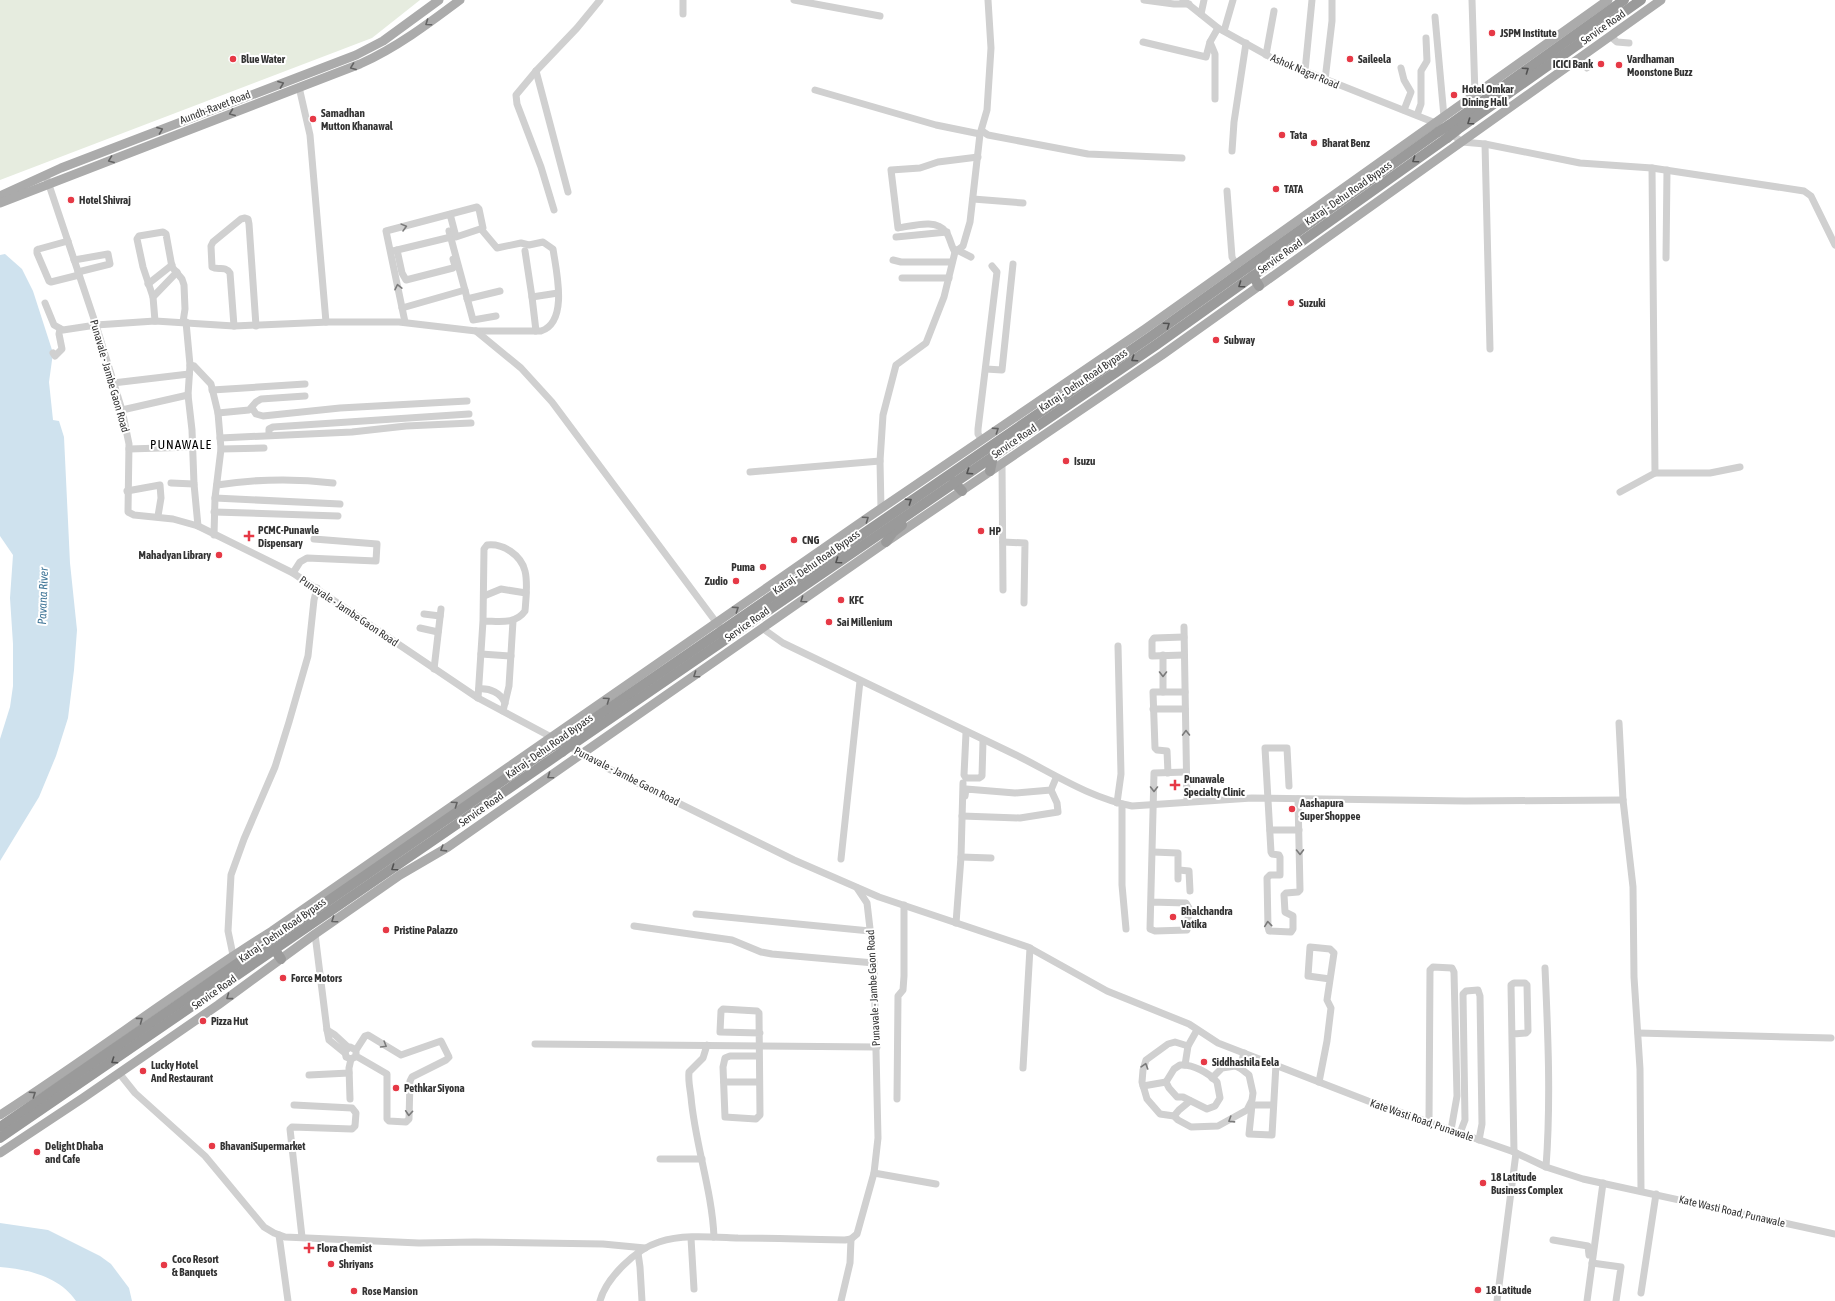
<svg xmlns="http://www.w3.org/2000/svg" width="1835" height="1301" font-family="'Asap Condensed',sans-serif">
<style>
.green{fill:#e6ecdf}
.water{fill:#cfe2ee}
.lines{fill:none;stroke-linecap:round;stroke-linejoin:round}
.minor{stroke:#d0d0d0;stroke-width:7}
.major{stroke:#ababab;stroke-width:9}
.highway{stroke:#9a9a9a;stroke-width:10}
.highway-bridge{stroke:#9a9a9a;stroke-width:10}
.oneway{stroke:#636363}
.oneway2{stroke:#525252}
.oneway3{stroke:#7a7a7a}
.poi-dot{fill:#e63946;stroke:#fff;stroke-width:1.5}
.labels{text-anchor:middle;stroke-width:4;stroke-linejoin:round;paint-order:stroke}
.street-label{font-size:11px;fill:#333;stroke:#fff}
.poi-label{font-size:11px;font-weight:bold;fill:#333;stroke:#fff;text-anchor:start}
.water-label{font-size:12px;font-style:italic;fill:#3f7597;stroke:#fff}
.quarter-label{font-size:13px;letter-spacing:1px;fill:#000;stroke:#fff}
</style>
<rect width="100%" height="100%" fill="#fff"/>
<!-- green -->
<path class="green" d="M0,0h420l-48,38 -372,142z"/>
<!-- water -->
<g class="water">
<path d="M5,254l17,15 11,22 20,62 -4,29 4,38 6,1 5,16 6,126 7,67 -3,40 -6,48 -12,38 -17,41 -39,64v-122l10,-32 3,-21v-42l-3,-46 3,-43 -13,-19v-281z"/>
<path d="M0,1223l48,7 52,26 11,8 18,24 3,13h-56c-16,-24 -48,-32 -76,-34z"/>
</g>
<g class="lines">
<!-- minor -->
<g class="minor">
<path d="M794,0l86,16"/>
<path d="M1144,0l30,4h15"/>
<path d="M1183,0l35,28 54,30 166,66"/>
<path d="M1472,0l3,95"/>
<path d="M683,14v-14"/>
<path d="M1201,14l3,-14"/>
<path d="M1435,17l9,100"/>
<path d="M1224,31l9,-31"/>
<path d="M1610,36l7,6 12,1"/>
<path d="M1143,42l63,15 4,-15"/>
<path d="M1266,55l8,-44"/>
<path d="M1580,58l7,10"/>
<path d="M1401,68l3,12 7,12 -7,18"/>
<path d="M536,71l32,121"/>
<path d="M1305,71l7,-71"/>
<path d="M1325,80l7,-59v-21"/>
<path d="M299,87l11,48 16,187"/>
<path d="M815,90l121,35 44,9"/>
<path d="M1215,99v-45l-5,-12 8,-14"/>
<path d="M1417,115l4,-11v-33l6,-10 -1,-23"/>
<path d="M982,131l6,4 100,19 94,4"/>
<path d="M1449,132l13,10 23,2 95,19 72,5 152,23 7,5 24,49"/>
<path d="M1485,144l5,205"/>
<path d="M1232,151l2,-29 12,-79"/>
<path d="M46,176l50,149 26,85 7,34 -1,68 6,3 39,4 25,7 95,47 185,125 77,41"/>
<path d="M1227,191l5,66 4,8"/>
<path d="M973,199l50,4"/>
<path d="M554,210l-13,-43 -24,-63 -1,-9 20,-24 41,-43 23,-28"/>
<path d="M449,231l24,89 23,-4"/>
<path d="M896,237l51,-5"/>
<path d="M68,241l-29,8 -2,1v3l12,28 2,1 28,-7"/>
<path d="M397,250l5,23 4,7 47,-12 2,-2 -2,-7"/>
<path d="M957,250l14,7"/>
<path d="M393,251l58,-14"/>
<path d="M525,251l7,46 4,34"/>
<path d="M955,252c-4,-6 -5,-15 -9,-20 -10,-14 -33,-6 -48,-4l-7,-58 29,-2 18,-6 40,-5"/>
<path d="M1666,258l1,-88"/>
<path d="M74,260l34,-6 2,10 -32,8"/>
<path d="M893,260l8,2h51"/>
<path d="M902,278h47"/>
<path d="M148,284l24,-19"/>
<path d="M153,297l-10,-30 -6,-28 2,-3 24,-4 3,2 6,33 10,12 2,6 1,24 -2,13"/>
<path d="M532,297l26,-4"/>
<path d="M467,299l33,-8"/>
<path d="M45,303l9,22 9,5 33,-5 59,-4 79,5 95,-4h70l77,9h65c28,-9 15,-61 12,-82l-10,-7 -14,3 -8,-2 -24,5 -16,-19"/>
<path d="M402,308l63,-18"/>
<path d="M155,321l-2,-24 24,-25"/>
<path d="M186,322l4,43 -2,30 4,35 2,54 4,42"/>
<path d="M405,322l-19,-91 91,-24 2,2 4,19 -27,9 -6,-23"/>
<path d="M234,326l-4,-53c-5,-8 -12,-2 -18,-6l-1,-21 2,-4 28,-23 4,-1 3,1 1,5 7,102"/>
<path d="M476,331l45,37 31,34 167,224"/>
<path d="M53,353l2,3 7,-7 -3,-15 1,-5"/>
<path d="M190,365l4,1 17,18 7,29 3,36 -6,49 -1,37"/>
<path d="M986,369l16,1 11,-106"/>
<path d="M113,383l76,-9"/>
<path d="M212,390l93,-6"/>
<path d="M252,408l4,6 7,2 77,-8 127,-7"/>
<path d="M122,410l66,-15"/>
<path d="M218,413l31,-3 7,-8 5,-3 44,-3"/>
<path d="M269,435v-6l4,-2 196,-13"/>
<path d="M220,438l132,-6 54,-6 65,-3"/>
<path d="M982,440l-4,-6v-5l19,-157 -5,-6"/>
<path d="M129,449l64,-2"/>
<path d="M221,449l43,-1"/>
<path d="M1002,463l1,127"/>
<path d="M750,472l130,-11"/>
<path d="M1655,473h55l30,-6"/>
<path d="M171,483l23,1"/>
<path d="M217,485c39,-6 76,-7 116,-2"/>
<path d="M127,491l33,-6 1,13 -3,18"/>
<path d="M1620,492l35,-19 -3,-305"/>
<path d="M215,498l125,6"/>
<path d="M881,509l-1,-48 3,-46 13,-50 30,-22 18,-46 11,-45 8,-6 7,-24 10,-88 7,-24 4,-62 -3,-48"/>
<path d="M214,512l124,4"/>
<path d="M1003,542l22,1 -1,60"/>
<path d="M293,573l7,-11 7,-4 69,3 1,-17 -63,-5"/>
<path d="M484,596l17,-7 25,4"/>
<path d="M424,614l16,2"/>
<path d="M1184,627l3,175"/>
<path d="M420,628l18,4"/>
<path d="M762,628l21,15c78,37 155,75 233,112 38,19 74,43 116,51l120,-8 213,3 158,-1"/>
<path d="M1184,637l-30,1 -2,3v15l32,-1"/>
<path d="M481,654l30,2"/>
<path d="M1163,655v37"/>
<path d="M434,669l7,-60"/>
<path d="M479,689c11,-1 22,4 26,14"/>
<path d="M478,698l5,-77 1,-72 3,-4c16,-2 34,10 38,26 3,12 1,28 0,40 -10,14 -26,10 -42,10"/>
<path d="M1153,709h32"/>
<path d="M503,711l6,-25 4,-65"/>
<path d="M1619,723l4,77 10,87 1,90 6,92 1,122"/>
<path d="M966,733l-2,42 2,3h13l3,-2 1,-35"/>
<path d="M566,745l43,24 185,91 85,37 149,50 79,44 82,33 29,19 150,58 146,51 32,15 37,12 252,55"/>
<path d="M1168,773l-1,-22 -10,-1 -2,-2 -2,-56h32"/>
<path d="M1289,786l-2,-38h-22l6,104 1,2 7,1 1,2v18h-10l-3,3 1,49 1,4 22,1 2,-3v-13l-8,-4 -1,-17 2,-2 12,-1 2,-2 -2,-91"/>
<path d="M965,796l1,-7 49,4 36,-3 5,-12"/>
<path d="M1117,803l4,-29 -3,-128"/>
<path d="M1122,804v81l4,44"/>
<path d="M962,816l58,2 38,-6 -1,-9 -6,-13"/>
<path d="M1270,830h29"/>
<path d="M1153,852l25,1v26"/>
<path d="M961,857l30,1"/>
<path d="M841,859l19,-178"/>
<path d="M1179,870l10,1 1,20"/>
<path d="M1151,902l35,1 3,5 -2,22 -32,1 -5,-2 4,-156 32,-1"/>
<path d="M696,914l174,17"/>
<path d="M956,923l5,-66 2,-74"/>
<path d="M634,926l98,14 29,12 11,2 102,9"/>
<path d="M315,934l12,96"/>
<path d="M233,955l-5,-24 3,-56 13,-36 31,-72 14,-45 19,-66 6,-56 3,-12"/>
<path d="M1545,968c3,67 6,133 1,199"/>
<path d="M1638,1033l193,5"/>
<path d="M1513,1034l13,-1 2,-2 -1,-46 -2,-2h-11l-3,2 3,167"/>
<path d="M535,1044l342,3"/>
<path d="M707,1045l-4,13 -14,14c-1,9 1,16 2,25 4,47 21,93 23,140"/>
<path d="M1188,1046l-13,-4 -7,2 -22,16 -3,10 -1,12 5,17 13,15 14,2 4,4 13,7 27,-1 29,-16 5,-10 1,-7 -4,-18 -9,-7 -5,-2 -13,2 -10,10"/>
<path d="M356,1050l-6,-3 -5,4 1,6 5,2 4,-2 1,-3v-4l9,-14 3,-1 33,20 40,-14 8,16 -3,3 -34,17 -2,4 -1,38 -3,3 -17,-1 -2,-2v-45l-31,-18"/>
<path d="M345,1053l-16,-13 -2,-10 8,5 13,12"/>
<path d="M759,1056h-29l-5,2 -2,9 2,50 31,2 4,-4 -1,-102 -2,-2 -34,-2 -2,2 -1,21 40,1"/>
<path d="M1180,1065c13,-1 29,8 37,17l3,16 -5,8 -8,3 -24,-12h-6l-8,-9 -3,-6 8,-13z"/>
<path d="M1185,1065l3,-19 9,-16"/>
<path d="M1023,1068l7,-120"/>
<path d="M1240,1068l4,-15"/>
<path d="M119,1073l16,20 70,63 59,71 10,6 11,4 134,6 56,-1 128,2 42,4"/>
<path d="M309,1075l40,-2"/>
<path d="M724,1082h35"/>
<path d="M1319,1082l8,-41 4,-33 -4,-8 7,-47 -4,-4 -20,-2 -2,29 22,3"/>
<path d="M1143,1086l23,-4"/>
<path d="M350,1099l-1,-31 2,-9"/>
<path d="M897,1099l1,-103 5,-6 1,-14v-71"/>
<path d="M294,1105l58,3 4,5 -1,13 -3,3 -60,-2 -2,2 12,108"/>
<path d="M1273,1105h-21l-3,29 23,1 4,-71"/>
<path d="M1174,1116l5,-6 11,-9"/>
<path d="M1429,1122l1,-152 3,-3 19,1 2,4 3,124 -6,34"/>
<path d="M1460,1133l5,-13 -2,-126 3,-3 12,-1 2,6 2,128 -3,16"/>
<path d="M660,1159h42"/>
<path d="M874,1173l62,11"/>
<path d="M279,1235l9,66"/>
<path d="M691,1238l3,51"/>
<path d="M1553,1240l35,6 1,9"/>
<path d="M638,1253l2,14 2,34"/>
<path d="M1592,1263l29,4 -5,34"/>
<path d="M1641,1293l15,-99"/>
<path d="M600,1301c6,-23 36,-52 59,-59 24,-8 53,-5 79,-4 35,0 71,1 107,2l6,-1 6,-5 17,-61 4,-35 -4,-175 -7,-60 -10,-15"/>
<path d="M841,1301l9,-38 1,-24"/>
<path d="M1497,1301l19,-148"/>
<path d="M1587,1301l16,-118"/>
</g>
<!-- major -->
<g class="major">
<path d="M0,196l61,-28 295,-113 27,-14 56,-41"/>
<path d="M0,203l360,-139c36,-16 68,-40 100,-64"/>
<path d="M0,1115c92,-59 179,-126 272,-184l601,-417 272,-185 463,-329"/>
<path d="M0,1153l83,-55 135,-93 97,-71 85,-59 48,-28 438,-305 276,-187 499,-355"/>
</g>
<!-- highway -->
<g class="highway">
<path d="M1449,125l175,-125"/>
<path d="M1457,130l184,-130"/>
<path d="M1253,276l6,10"/>
<path d="M990,471l3,-15"/>
<path d="M954,482l8,9"/>
<path d="M886,542l7,-10 9,-7"/>
<path d="M564,739l586,-402 288,-205"/>
<path d="M573,744l583,-399 291,-207"/>
<path d="M275,950l6,9"/>
<path d="M0,1127l553,-381"/>
<path d="M0,1138l562,-386"/>
</g>
<!-- highway-bridge -->
<g class="highway-bridge">
<path d="M1438,132l11,-7"/>
<path d="M1447,138l10,-8"/>
<path d="M553,746l11,-7"/>
<path d="M562,752l11,-8"/>
</g>
</g>
<!-- one-way arrows -->
<defs><path id="oneway-chevron" d="M-2-3.5L2.5 0L-2 3.5" fill="none" stroke-width="1.6" stroke-linecap="round" stroke-linejoin="round"/></defs>
<g class="oneway">
<use href="#oneway-chevron" transform="translate(428 23) rotate(145)"/>
<use href="#oneway-chevron" transform="translate(353 67) rotate(159)"/>
<use href="#oneway-chevron" transform="translate(281 84) rotate(-21)"/>
<use href="#oneway-chevron" transform="translate(232 113) rotate(159)"/>
<use href="#oneway-chevron" transform="translate(160 130) rotate(-21)"/>
<use href="#oneway-chevron" transform="translate(111 160) rotate(159)"/>
<use href="#oneway-chevron" transform="translate(996 430) rotate(-34)"/>
<use href="#oneway-chevron" transform="translate(866 519) rotate(-35)"/>
<use href="#oneway-chevron" transform="translate(803 600) rotate(145)"/>
<use href="#oneway-chevron" transform="translate(736 609) rotate(-34)"/>
<use href="#oneway-chevron" transform="translate(696 675) rotate(145)"/>
<use href="#oneway-chevron" transform="translate(607 700) rotate(-35)"/>
<use href="#oneway-chevron" transform="translate(550 776) rotate(145)"/>
<use href="#oneway-chevron" transform="translate(455 804) rotate(-35)"/>
<use href="#oneway-chevron" transform="translate(443 849) rotate(148)"/>
<use href="#oneway-chevron" transform="translate(334 920) rotate(145)"/>
<use href="#oneway-chevron" transform="translate(229 997) rotate(144)"/>
<use href="#oneway-chevron" transform="translate(140 1020) rotate(-36)"/>
<use href="#oneway-chevron" transform="translate(33 1094) rotate(-34)"/>
</g>
<g class="oneway2">
<use href="#oneway-chevron" transform="translate(1526 70) rotate(-35)"/>
<use href="#oneway-chevron" transform="translate(1470 122) rotate(145)"/>
<use href="#oneway-chevron" transform="translate(1415 160) rotate(145)"/>
<use href="#oneway-chevron" transform="translate(1241 285) rotate(145)"/>
<use href="#oneway-chevron" transform="translate(1167 325) rotate(-35)"/>
<use href="#oneway-chevron" transform="translate(1134 359) rotate(146)"/>
<use href="#oneway-chevron" transform="translate(969 472) rotate(146)"/>
<use href="#oneway-chevron" transform="translate(909 501) rotate(-34)"/>
<use href="#oneway-chevron" transform="translate(838 561) rotate(145)"/>
<use href="#oneway-chevron" transform="translate(394 868) rotate(145)"/>
<use href="#oneway-chevron" transform="translate(114 1061) rotate(146)"/>
</g>
<g class="oneway3">
<use href="#oneway-chevron" transform="translate(404 227) rotate(-15)"/>
<use href="#oneway-chevron" transform="translate(398 287) rotate(-102)"/>
<use href="#oneway-chevron" transform="translate(1163 674) rotate(90)"/>
<use href="#oneway-chevron" transform="translate(1186 733) rotate(-91)"/>
<use href="#oneway-chevron" transform="translate(1154 789) rotate(90)"/>
<use href="#oneway-chevron" transform="translate(1300 852) rotate(89)"/>
<use href="#oneway-chevron" transform="translate(1268 924) rotate(-96)"/>
<use href="#oneway-chevron" transform="translate(384 1045) rotate(31)"/>
<use href="#oneway-chevron" transform="translate(1145 1066) rotate(-73)"/>
<use href="#oneway-chevron" transform="translate(409 1113) rotate(94)"/>
<use href="#oneway-chevron" transform="translate(1231 1120) rotate(148)"/>
</g>
<!-- markers -->
<g class="poi-dot">
<circle cx="1492" cy="33" r="4"/>
<circle cx="233" cy="59" r="4"/>
<circle cx="1350" cy="59" r="4"/>
<circle cx="1601" cy="64" r="4"/>
<circle cx="1619" cy="65" r="4"/>
<circle cx="1454" cy="95" r="4"/>
<circle cx="313" cy="119" r="4"/>
<circle cx="1282" cy="135" r="4"/>
<circle cx="1314" cy="143" r="4"/>
<circle cx="1276" cy="189" r="4"/>
<circle cx="71" cy="200" r="4"/>
<circle cx="1291" cy="303" r="4"/>
<circle cx="1216" cy="340" r="4"/>
<circle cx="1066" cy="461" r="4"/>
<circle cx="981" cy="531" r="4"/>
<path d="M247 530h4v4h4v4h-4v4h-4v-4h-4v-4h4z"/>
<circle cx="794" cy="540" r="4"/>
<circle cx="219" cy="555" r="4"/>
<circle cx="763" cy="567" r="4"/>
<circle cx="736" cy="581" r="4"/>
<circle cx="841" cy="600" r="4"/>
<circle cx="829" cy="622" r="4"/>
<path d="M1173 779h4v4h4v4h-4v4h-4v-4h-4v-4h4z"/>
<circle cx="1292" cy="809" r="4"/>
<circle cx="1173" cy="917" r="4"/>
<circle cx="386" cy="930" r="4"/>
<circle cx="283" cy="978" r="4"/>
<circle cx="203" cy="1021" r="4"/>
<circle cx="1204" cy="1062" r="4"/>
<circle cx="143" cy="1071" r="4"/>
<circle cx="396" cy="1088" r="4"/>
<circle cx="212" cy="1146" r="4"/>
<circle cx="37" cy="1152" r="4"/>
<circle cx="1483" cy="1183" r="4"/>
<path d="M307 1242h4v4h4v4h-4v4h-4v-4h-4v-4h4z"/>
<circle cx="331" cy="1264" r="4"/>
<circle cx="164" cy="1265" r="4"/>
<circle cx="1478" cy="1290" r="4"/>
<circle cx="354" cy="1291" r="4"/>
</g>
<g class="labels">
<!-- street labels -->
<g class="street-label">
<text transform="translate(1603 27) rotate(-35)" y="4">Service Road</text>
<text transform="translate(1305 71) rotate(23)" y="4">Ashok Nagar Road</text>
<text transform="translate(215 107) rotate(-21)" y="4">Aundh-Ravet Road</text>
<text transform="translate(1348 193) rotate(-35)" y="4">Katraj - Dehu Road Bypass</text>
<text transform="translate(1280 256) rotate(-35)" y="4">Service Road</text>
<text transform="translate(110 376) rotate(74)" y="4">Punavale - Jambe Gaon Road</text>
<text transform="translate(1083 380) rotate(-34)" y="4">Katraj - Dehu Road Bypass</text>
<text transform="translate(1014 441) rotate(-34)" y="4">Service Road</text>
<text transform="translate(816 562) rotate(-35)" y="4">Katraj - Dehu Road Bypass</text>
<text transform="translate(349 611) rotate(34)" y="4">Punavale - Jambe Gaon Road</text>
<text transform="translate(747 624) rotate(-35)" y="4">Service Road</text>
<text transform="translate(549 746) rotate(-35)" y="4">Katraj - Dehu Road Bypass</text>
<text transform="translate(627 776) rotate(27)" y="4">Punavale - Jambe Gaon Road</text>
<text transform="translate(481 809) rotate(-35)" y="4">Service Road</text>
<text transform="translate(282 930) rotate(-35)" y="4">Katraj - Dehu Road Bypass</text>
<text transform="translate(873 988) rotate(-93)" y="4">Punavale - Jambe Gaon Road</text>
<text transform="translate(214 992) rotate(-35)" y="4">Service Road</text>
<text transform="translate(1422 1120) rotate(19)" y="4">Kate Wasti Road, Punawale</text>
<text transform="translate(1732 1211) rotate(13)" y="4">Kate Wasti Road, Punawale</text>
</g>
<!-- poi labels -->
<g class="poi-label">
<text x="1500" y="37">JSPM Institute</text>
<text x="241" y="63">Blue Water</text>
<text x="1358" y="63">Saileela</text>
<text x="1627" y="63">Vardhaman<tspan x="1627" dy="13">Moonstone Buzz</tspan></text>
<text x="1593" y="68" text-anchor="end">ICICI Bank</text>
<text x="1462" y="93">Hotel Omkar<tspan x="1462" dy="13">Dining Hall</tspan></text>
<text x="321" y="117">Samadhan<tspan x="321" dy="13">Mutton Khanawal</tspan></text>
<text x="1290" y="139">Tata</text>
<text x="1322" y="147">Bharat Benz</text>
<text x="1284" y="193">TATA</text>
<text x="79" y="204">Hotel Shivraj</text>
<text x="1299" y="307">Suzuki</text>
<text x="1224" y="344">Subway</text>
<text x="1074" y="465">Isuzu</text>
<text x="258" y="534">PCMC-Punawle<tspan x="258" dy="13">Dispensary</tspan></text>
<text x="989" y="535">HP</text>
<text x="802" y="544">CNG</text>
<text x="211" y="559" text-anchor="end">Mahadyan Library</text>
<text x="755" y="571" text-anchor="end">Puma</text>
<text x="728" y="585" text-anchor="end">Zudio</text>
<text x="849" y="604">KFC</text>
<text x="837" y="626">Sai Millenium</text>
<text x="1184" y="783">Punawale<tspan x="1184" dy="13">Specialty Clinic</tspan></text>
<text x="1300" y="807">Aashapura<tspan x="1300" dy="13">Super Shoppee</tspan></text>
<text x="1181" y="915">Bhalchandra<tspan x="1181" dy="13">Vatika</tspan></text>
<text x="394" y="934">Pristine Palazzo</text>
<text x="291" y="982">Force Motors</text>
<text x="211" y="1025">Pizza Hut</text>
<text x="1212" y="1066">Siddhashila Eela</text>
<text x="151" y="1069">Lucky Hotel<tspan x="151" dy="13">And Restaurant</tspan></text>
<text x="404" y="1092">Pethkar Siyona</text>
<text x="45" y="1150">Delight Dhaba<tspan x="45" dy="13">and Cafe</tspan></text>
<text x="220" y="1150">BhavaniSupermarket</text>
<text x="1491" y="1181">18 Latitude<tspan x="1491" dy="13">Business Complex</tspan></text>
<text x="317" y="1252">Flora Chemist</text>
<text x="172" y="1263">Coco Resort<tspan x="172" dy="13">&amp; Banquets</tspan></text>
<text x="339" y="1268">Shriyans</text>
<text x="1486" y="1294">18 Latitude</text>
<text x="362" y="1295">Rose Mansion</text>
</g>
<!-- water labels -->
<g class="water-label">
<text transform="translate(43 596) rotate(-88)" y="4">Pavana River</text>
</g>
<!-- quarter labels -->
<g class="quarter-label">
<text x="181" y="449">PUNAWALE</text>
</g>
</g>
</svg>
